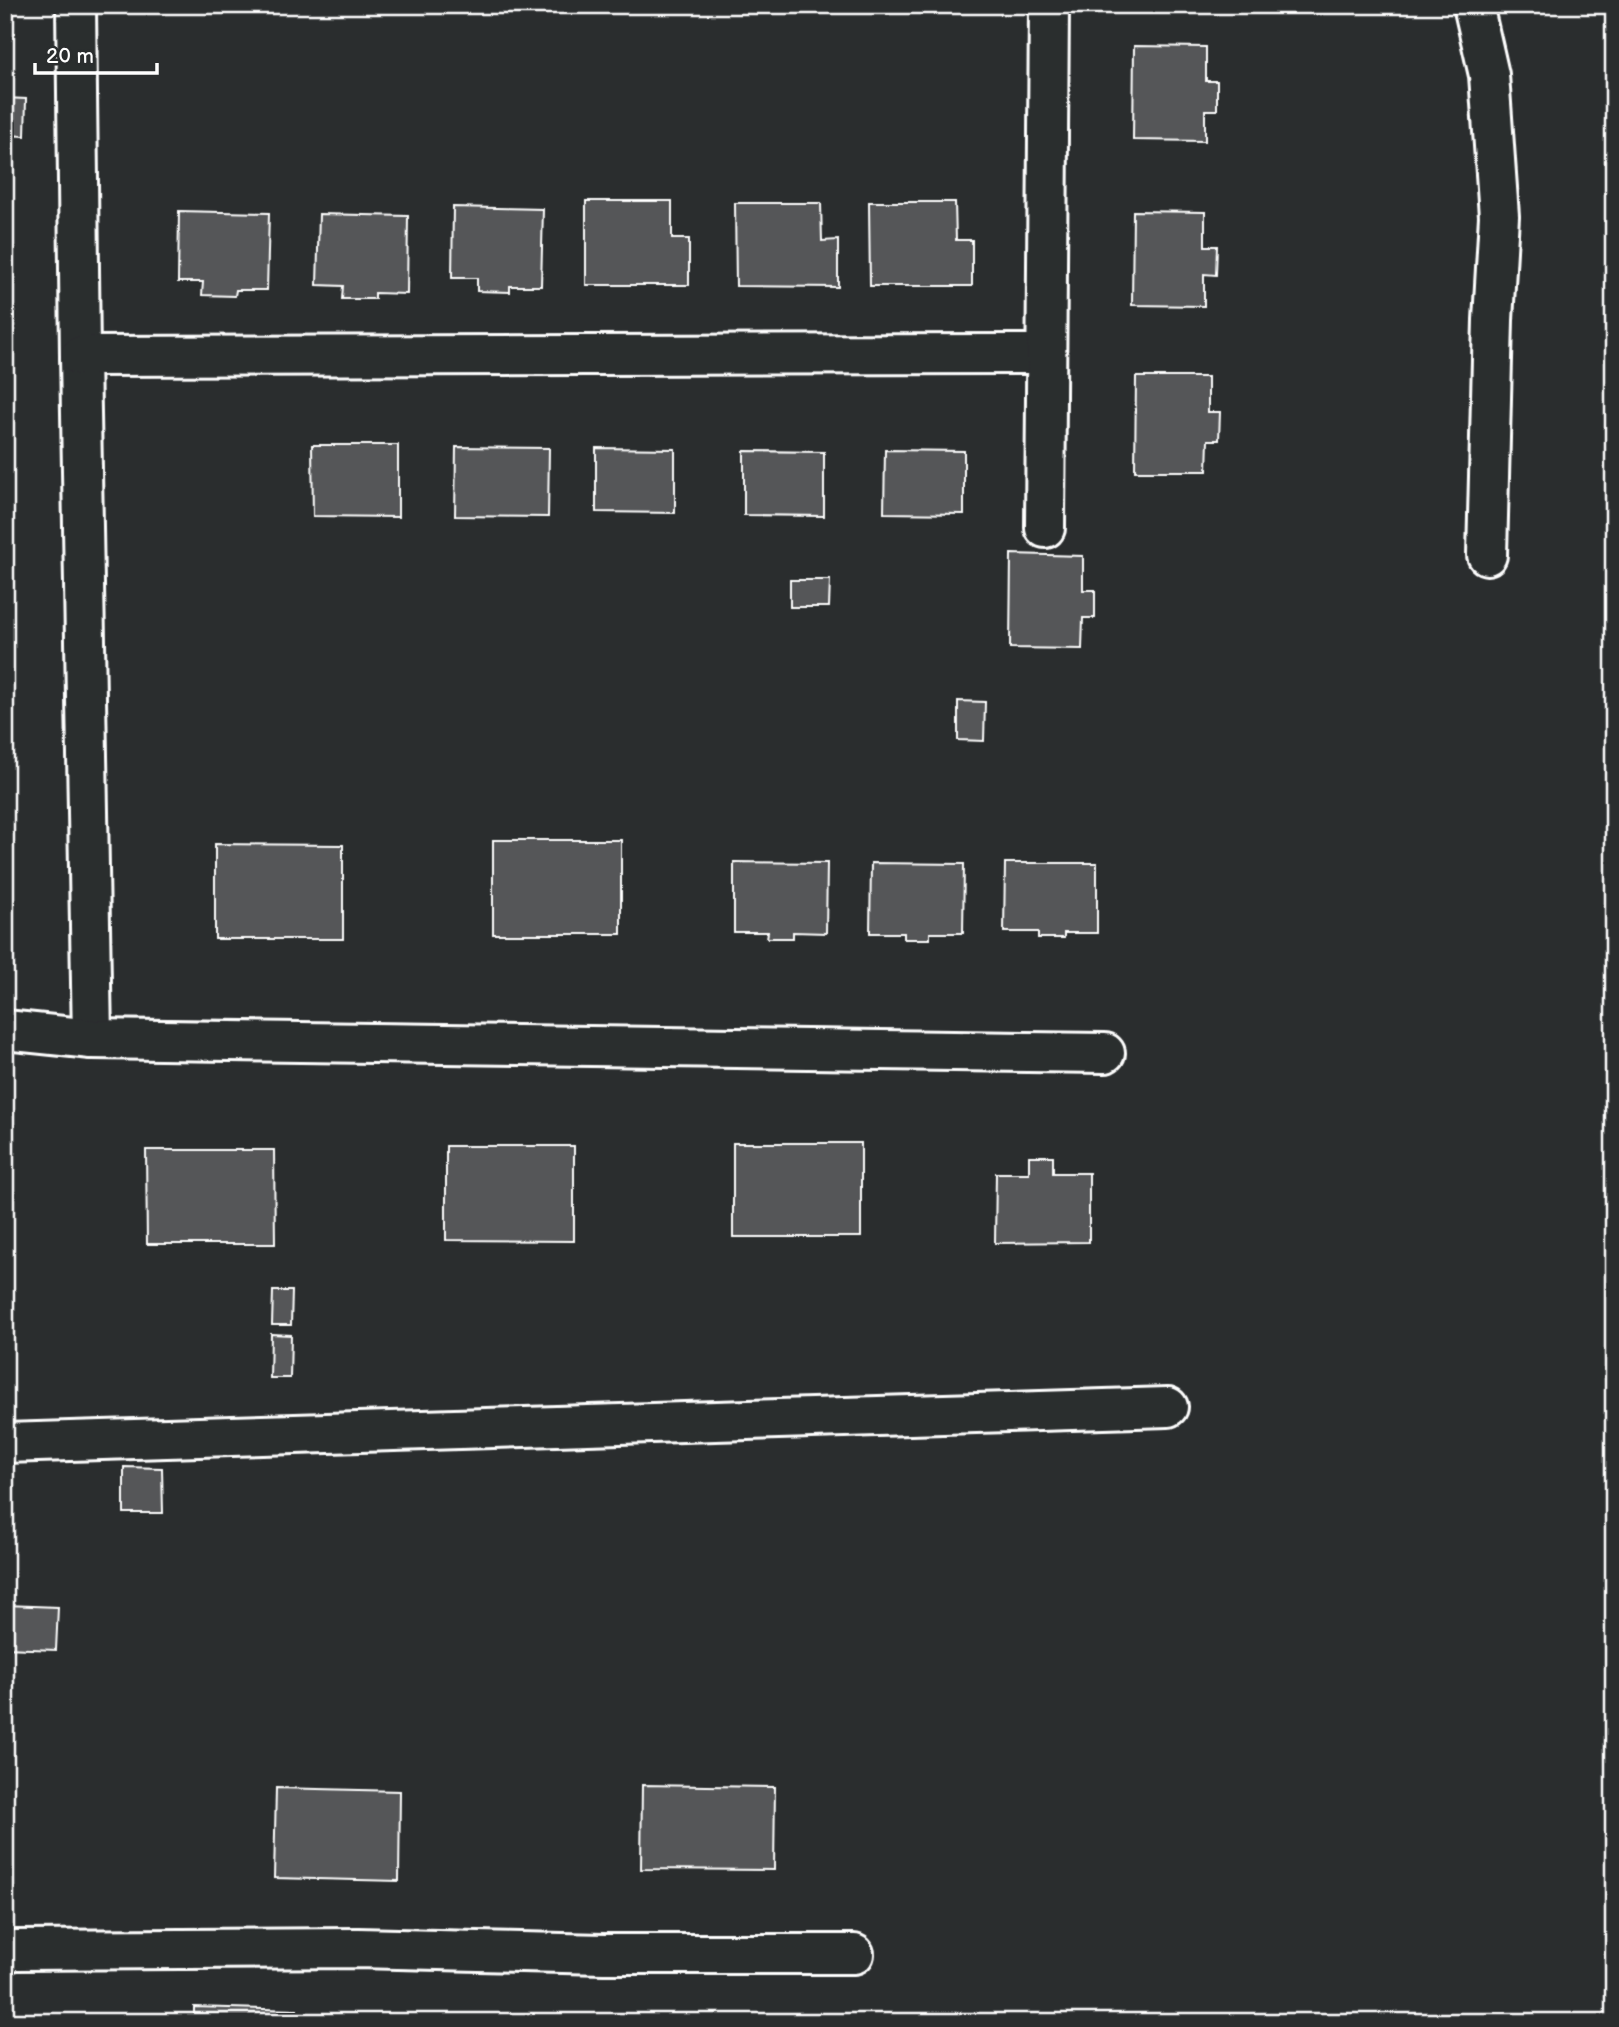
<svg xmlns="http://www.w3.org/2000/svg" width="1619" height="2027" font-family="'Balsamiq Sans',sans-serif">
<style>
.building{fill:#555758;stroke:#fff;stroke-width:2}
.lines{fill:none;stroke-linecap:round;stroke-linejoin:round}
.minor-casing{stroke:#fff;stroke-width:44}
.minor{stroke:#2a2d2e;stroke-width:38}
</style>
<rect width="100%" height="100%" fill="#2a2d2e"/>
<filter id="ink" filterUnits="userSpaceOnUse"><feTurbulence type="fractalNoise" baseFrequency=".0143" numOctaves="2"/><feDisplacementMap in="SourceGraphic" scale="14" xChannelSelector="R" yChannelSelector="G"/><feConvolveMatrix kernelMatrix="1 2 1 2 8 2 1 2 1" color-interpolation-filters="sRGB"/></filter>
<g filter="url(#ink)">
<!-- building -->
<g class="building">
<path d="M1134,46l72,1v34h11v29h-12v31l-72,-1z"/>
<path d="M5,98l21,1 -1,37 -20,-1z"/>
<path d="M586,201h86v38h17v46h-103z"/>
<path d="M869,202h86l1,38h16v46h-102z"/>
<path d="M735,203h86l1,38 16,-1v47l-102,-1z"/>
<path d="M453,207l90,2 -2,77h-31v6l-33,-1v-13h-25z"/>
<path d="M179,211l90,2 -2,77h-31l-1,6 -33,-1 1,-13h-25z"/>
<path d="M1133,211l72,1v34h12l-1,29 -12,-1v32l-72,-1z"/>
<path d="M319,214l89,2 -1,78 -32,-1v6h-33l1,-13 -26,-1z"/>
<path d="M1136,377h72v35h12l-1,28h-11l-1,31h-72z"/>
<path d="M312,445h86v72l-85,-1z"/>
<path d="M456,447l93,1 -1,69 -93,-1z"/>
<path d="M596,448l79,1v64l-79,-1z"/>
<path d="M885,450l79,1v63l-80,-1z"/>
<path d="M744,451l80,1v64l-80,-1z"/>
<path d="M1011,554l72,2v34h12v28h-12l-1,31 -72,-1z"/>
<path d="M790,580h40l-1,27h-39z"/>
<path d="M958,701l27,1 -1,39 -26,-1z"/>
<rect x="493" y="840" width="128" height="94"/>
<path d="M215,844l128,1v94h-128z"/>
<path d="M734,862l93,1 -1,70 -33,-1v6h-26l1,-6h-34z"/>
<path d="M871,863l93,1 -1,69h-33v6h-26v-6h-34z"/>
<path d="M1005,863h92v70h-33v5h-26v-6h-34z"/>
<rect x="733" y="1143" width="128" height="94"/>
<path d="M446,1146h128v95l-128,-1z"/>
<path d="M146,1150h128l1,94h-128z"/>
<path d="M1029,1156h24v17h36v69l-94,1 1,-70h33z"/>
<path d="M273,1291h19l-1,34h-19z"/>
<path d="M271,1334l20,1 -1,43h-20z"/>
<path d="M124,1467l38,1 1,45h-39z"/>
<path d="M5,1605l53,2 -2,43 -51,-2z"/>
<path d="M642,1785l133,2 -1,83 -133,-1z"/>
<path d="M276,1788l124,3 -1,90 -125,-3z"/>
<path d="M194,2007l103,3v12h-103z"/>
</g>
<g class="lines">
<defs>
<g id="minor">
<path d="M76,5l4,351 12,683"/>
<path d="M1473,5l16,70 10,141 -6,104 -6,235"/>
<path d="M80,356l966,-2"/>
<path d="M1045,528l4,-523"/>
<path d="M5,1030l87,9 1013,14"/>
<path d="M5,1443l1163,-36"/>
<path d="M5,1952l11,-2 342,-2 246,6h250"/>
</g>
</defs>
<!-- minor casing -->
<use href="#minor" class="minor-casing"/>
<!-- minor -->
<use href="#minor" class="minor"/>
</g>
</g>
<!-- margin -->
<rect width="1619" height="2027" fill="none" stroke="#2a2d2e" stroke-width="28"/>
<rect x="14" y="14" width="1591" height="1999" fill="none" stroke="#fff" stroke-width="2.5" filter="url(#ink)"/>
<!-- scale -->
<path d="M35 63v10h122v-10" fill="none" stroke="#ffffff" stroke-width="3.5"/>
<text x="46" y="63" font-size="21" fill="#ffffff" stroke="#2a2d2e" stroke-width="5" paint-order="stroke">20 m</text>
</svg>
